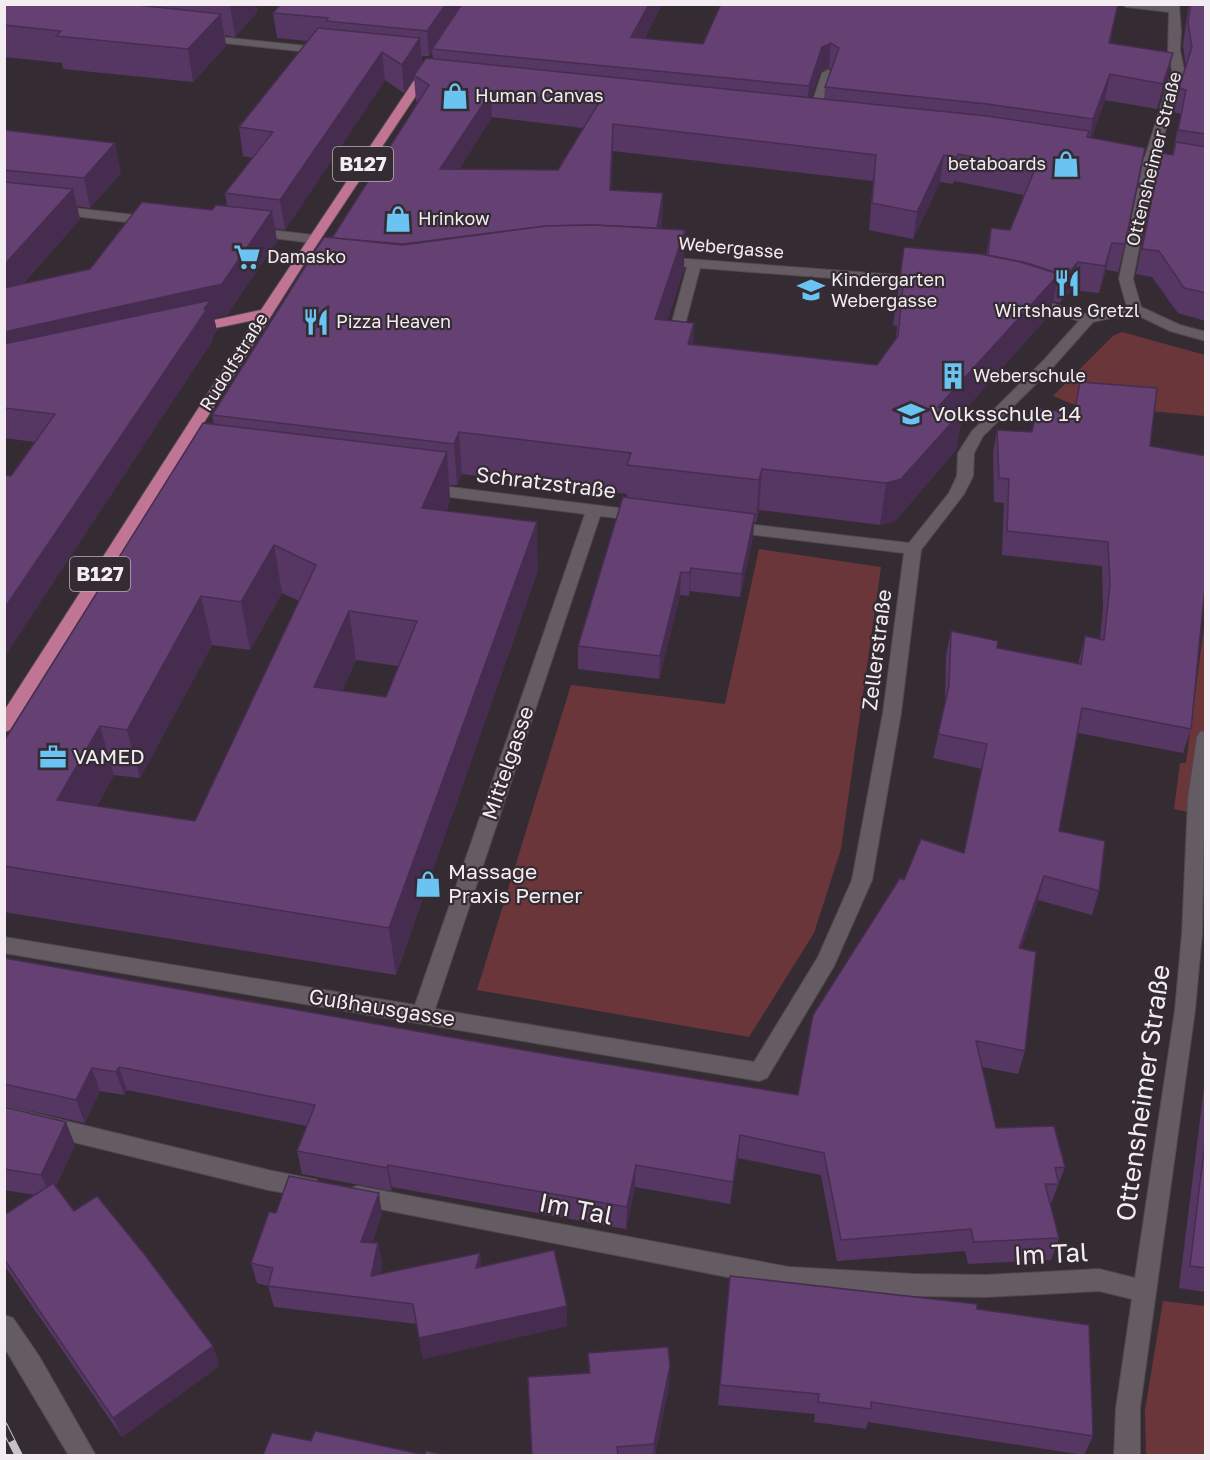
<svg xmlns="http://www.w3.org/2000/svg" width="1210" height="1460" font-family="'Golos Text',sans-serif">
<style>
.green{fill:#6b363a}
.lines{fill:none;stroke-linecap:round;stroke-linejoin:round}
.minor-casing{stroke:#50484e;stroke-width:2}
.major-casing{stroke:#50484e;stroke-width:2}
.minor{fill:#655b62;fill-rule:evenodd}
.major{fill:#c17594;fill-rule:evenodd}
.rail-casing{stroke:#c8c1c6;stroke-width:8}
.rail{stroke:#352c33;stroke-width:6;stroke-dasharray:17;stroke-linecap:butt}
.wall{fill:#563763;fill-rule:evenodd}
.shaded-wall{fill:#462d50}
.building{fill:#644073;stroke:#462d50;stroke-width:1.5;fill-rule:evenodd}
.labels{text-anchor:middle;stroke-width:4.5;stroke-linejoin:round;paint-order:stroke}
.far-poi-label{font-size:18px;fill:#f3ecf1;stroke:#352c33;text-anchor:start}
.far-street-label{font-size:18px;fill:#f3ecf1;stroke:#352c33}
.shield{fill:#352c33;stroke:#bab2b8;stroke-width:1.5}
.shield-label{font-size:20px;font-weight:bold;fill:#f3ecf1}
.poi-label{font-size:21px;fill:#f3ecf1;stroke:#352c33;text-anchor:start}
.street-label{font-size:21px;fill:#f3ecf1;stroke:#352c33}
.near-street-label{font-size:26px;fill:#f3ecf1;stroke:#352c33}
</style>
<rect width="100%" height="100%" fill="#352c33"/>
<!-- green -->
<g class="green">
<path d="M1122,332l83,23v61l-133,-12 -19,-8 60,-60z"/>
<path d="M759,549l122,18 -40,282 -27,84 -65,104 -272,-47 94,-305 154,19z"/>
<path d="M1205,619v197l-31,-7 6,-46h6z"/>
<path d="M1163,1301l42,5v149h-59l-1,-45z"/>
</g>
<g class="lines">
<defs>
<g id="minor">
<path d="M1121,4h58l2,28 -1,18 4,20 -28,91 -23,118 8,28 39,18 26,7v9l-36,-10 -37,-18 -40,9 -40,45 -70,69 -9,17 -1,23 -9,18 -43,56 -20,163 -29,167 -38,86 -67,112 -8,3 -755,-128v-16l411,68 170,-491 -159,-20 -8,-5 8,-5 217,27 8,5 -2,3 -6,2 -43,-5 -165,493 319,53 64,-105 34,-77 31,-167 21,-160 -174,-21 -8,-5 8,-5 179,21 40,-50 8,-17 1,-23 14,-22 71,-70 36,-40 -54,-17 -2,-3 2,-3h10l54,17 38,-8 -8,-28 24,-115 -24,-3 -6,-4 6,-4 26,4 27,-87 -4,-20 1,-38 -43,-5z"/>
<path d="M201,35l125,13 6,3 -6,3 -129,-14 -1,-2z"/>
<path d="M828,70l6,3 -15,45 -6,4 -4,-2 -2,-2 15,-45z"/>
<path d="M4,200l148,17 6,4 -6,4 -148,-17z"/>
<path d="M254,228l59,7 6,4 -6,4 -64,-8 -1,-3z"/>
<path d="M661,257l262,20 7,4 -7,4 -223,-17 -20,76 -7,4 -7,-4 21,-77 -31,-3 -2,-3z"/>
<path d="M1206,731l-4,203 -7,76 -55,398v48h-26l2,-48 16,-109 -33,-8 -113,6 -73,-1 -124,-7 -440,-86 -3,-7 3,-7 8,-3 432,81 124,7 73,1 113,-6 36,9 40,-268 7,-76 6,-135 9,-62 3,-5z"/>
<path d="M4,1106l264,64 49,10 3,7 -3,7 -8,3 -41,-7 -264,-65z"/>
<path d="M4,1315l9,3 26,38 57,100h-27l-65,-109z"/>
</g>
<path id="major" d="M429,64l6,3 -133,200 -292,463 -6,2v-21l251,-391 -64,13 -7,-4 7,-4 70,-15 162,-243z"/>
</defs>
<!-- minor casing -->
<use href="#minor" class="minor-casing"/>
<!-- major casing -->
<use href="#major" class="major-casing"/>
<!-- minor -->
<use href="#minor" class="minor"/>
<!-- major -->
<use href="#major" class="major"/>
<defs>
<path id="rail" d="M4,1426l15,30"/>
</defs>
<!-- rail casing -->
<use href="#rail" class="rail-casing"/>
<!-- rail -->
<use href="#rail" class="rail"/>
</g>
<!-- wall -->
<g class="wall">
<path d="M4,4h252l1,8 -22,25 -10,-2 1,11 -33,36 -130,-13 -1,-6 -58,-6z"/>
<path d="M281,4h381l-18,35 59,5 415,-40 -8,39 63,10 -6,26 -10,30 -52,-9 -14,38 34,106 -7,28 -12,-2 -7,23 -27,-3 -12,13 -7,-2 -3,13 -87,98 -7,38 -61,71 -15,4 -121,-15 -3,12h-2l-1,14 -13,61 -50,-6 -1,5 -9,-1 -21,84 -81,-10v-23l49,-148v-4l-165,-20 -5,11h-8l1,15 -4,11 92,59 -142,405 -392,-63v-171l210,-317 -2,-9 120,-177 86,-136 -2,-1 -2,-23 -10,15 -19,-13 -100,150 -10,-2 2,13 -50,74 -13,3 3,13 -5,6 1,3 -209,317v-182l7,1 24,-34 -31,-4v-308l117,43 -31,35 -13,-2 3,13 -57,65 67,-15 122,-59 15,-4 -2,-13 28,-35 -10,-2 -4,-29 69,-86 -31,-3 -4,-25zM432,52l1,6 -11,5v-7h7zM829,68l2,2 -6,17 -1,12 -13,-1 9,-26zM492,117l91,11 -25,42 -99,-1zM613,151l260,30 -4,49 44,9 27,-57 13,2 1,-3 70,14 -14,35 -19,-2 -5,27 -87,30 -6,40 4,1 -1,12 -19,27 -184,-20 -26,-25 17,-51 -23,-40 1,-9 1,-27 -52,-3zM282,593l17,8 -104,220 -98,-15 17,-31 26,3 72,-133 38,5zM356,660l42,6 -12,31 -44,-6z"/>
<path d="M1189,4h17v317l-28,-8 -26,-36 -16,-3 19,-96 6,-25 11,2 9,-41 -8,-2 13,-45 -3,-22z"/>
<path d="M1080,382l70,64 54,144 -13,139 -8,24 -105,-20 -19,98 40,60 -7,24 -54,-15 -17,48 4,103 -7,23 -36,-7 14,61 69,39 -15,39 9,32 -8,22 -83,4 -3,-13 -128,10 -16,-86 -83,-17 -8,46 -95,-17 -9,42 -234,-42 -1,4 -89,-17 -5,-23 10,-25 -180,-36 -3,5 -24,-4 -15,32 -81,-18v-147l559,99 235,38 106,-215 60,-27 18,-84 -49,-11 12,-54 1,-49 5,-24 46,17 81,16 7,-28 15,3 3,-31 -1,-42 -100,-11 2,-52 -10,-1 -1,-49 4,-23 34,2 6,-24 36,5z"/>
<path d="M1206,1072v220l-27,-4z"/>
<path d="M4,1107l71,38 -19,41 18,25 139,135 6,20 -97,71 -118,-172v-50l31,-20 -31,-5z"/>
<path d="M276,1213l106,1 -10,29h6l4,21 -2,10 101,-8 86,60 -144,33 -6,-35 -143,-17 -6,-21 -11,-3 -6,-20z"/>
<path d="M730,1276l247,33 116,127 -9,19 -216,-33 -2,7 -52,-7 1,-8 -97,-9z"/>
<path d="M588,1353l81,33 -14,69h-123l57,-82z"/>
</g>
<!-- shaded-wall -->
<g class="shaded-wall">
<path d="M230,4h26l1,8 -22,25z"/>
<path d="M446,4h18l-32,45v3l-3,4 -2,-25z"/>
<path d="M649,4h13l-31,59v-26z"/>
<path d="M221,14l5,32 -33,36 -5,-33z"/>
<path d="M420,38l2,28 -8,9v3l-10,15 -2,-28z"/>
<path d="M831,43l-2,25 -9,4 -14,40 3,-26 13,-39z"/>
<path d="M382,52l3,28 -100,150 -5,-30z"/>
<path d="M1173,53l-6,26 -10,30 6,-25z"/>
<path d="M1110,74l-5,26 -17,46 5,-27z"/>
<path d="M491,92l1,25 -50,78 -2,-26z"/>
<path d="M613,124v27l-3,66v-27z"/>
<path d="M115,143l6,30 -31,35 -6,-30z"/>
<path d="M944,155l-4,27 -27,57 4,-27z"/>
<path d="M73,189l7,30 -76,86v-40z"/>
<path d="M663,193l-1,27 -6,35 1,-27z"/>
<path d="M272,211l5,30 -50,74 -13,3 3,13 -5,6 1,3 -209,317v-48l194,-287 -194,43v-33z"/>
<path d="M685,230l-1,39 -29,90v-40z"/>
<path d="M1112,243l-6,27 -7,23 6,-27z"/>
<path d="M1078,262l-6,28 -12,13 6,-27z"/>
<path d="M1059,274l-9,40 -87,98 -7,38 -61,71 -15,4 6,-42 52,-76z"/>
<path d="M694,323l-1,40 -5,-19z"/>
<path d="M459,432l3,42 -5,11 -3,-41z"/>
<path d="M447,452l3,48 -24,56 -4,-48z"/>
<path d="M762,469l-3,41 -3,12 3,-42z"/>
<path d="M755,514l-2,22 -13,61 2,-23z"/>
<path d="M537,522l1,48 -142,405 -7,-47z"/>
<path d="M274,545l8,48 -32,57 -9,-48z"/>
<path d="M691,568l-1,23 -1,5 1,-23z"/>
<path d="M681,572l-1,23 -21,84 1,-23z"/>
<path d="M201,596l11,49 -72,133 -13,-48z"/>
<path d="M349,611l7,49 -34,76 -8,-49z"/>
<path d="M100,726l14,49 -41,74 -16,-49z"/>
<path d="M1044,876l-6,24 -25,71 6,-23z"/>
<path d="M119,1067l8,23 -3,5 -8,-23z"/>
<path d="M92,1068l8,23 -15,32 -9,-23z"/>
<path d="M66,1122l9,23 -24,52 -10,-22z"/>
<path d="M740,1135l-2,23 -8,46 3,-22z"/>
<path d="M388,1165l4,22 -1,4 -4,-23z"/>
<path d="M636,1165l-1,22 -9,42 1,-22z"/>
<path d="M379,1193l3,21 -17,49 -4,-21z"/>
<path d="M378,1243l4,21 -7,33 -4,-21z"/>
<path d="M480,1253l2,21 -6,-6z"/>
<path d="M567,1306v20l-144,33 -4,-21z"/>
<path d="M213,1346l6,20 -97,71 -9,-19z"/>
<path d="M670,1366l-1,20 -14,69h-2l1,-11z"/>
</g>
<!-- building -->
<g class="building">
<path d="M4,4h124l93,10 -33,35 -132,-13 5,-5 -57,-6z"/>
<path d="M281,4h165l-19,27 -101,-10 2,-3 -55,-5z"/>
<path d="M462,4h187l-18,33 72,7 18,-40h397l-9,39 64,10 -10,31 -53,-10 -17,45 -106,-15 -162,-17 14,-39 -8,-5 -9,4 -13,39 -377,-37z"/>
<path d="M1191,4h15v130l-28,-4 8,-40 -7,-2 13,-41 -4,-25z"/>
<path d="M318,28l102,10 -18,27 -20,-13 -102,148 -55,-7 48,-61 -34,-5z"/>
<path d="M426,58l561,58 102,15 -2,6 58,11 -20,96 -13,-1 -7,23 -27,-4 -12,14 -39,-13 -39,-8 3,-27 19,2 25,-61 -77,-15 -1,3 -13,-2 -27,57 -45,-9 4,-48 -263,-31 -3,66 53,3 -6,35 -64,-3 -47,1 -143,18 -71,-6 97,-153 -15,-10zM491,92l107,12 -40,66 -118,-1z"/>
<path d="M4,130l111,13 -31,35 -80,-8z"/>
<path d="M1176,142l30,5v146l-22,-5 -25,-37 -17,-2 19,-96 12,2z"/>
<path d="M4,182l69,7 -69,76z"/>
<path d="M142,202l70,8 4,-5 56,6 -50,73 -218,48v-44l86,-19z"/>
<path d="M593,225l92,5 -30,89 39,4 -6,21 189,21 21,-29 5,-50 -4,-1 5,-38 76,7 40,8 39,12 -121,133 26,2 -63,70 -15,4 -124,-14 -3,11 -132,-15 4,-12 -172,-21 -5,12 -242,-29 112,-178 79,8 143,-19z"/>
<path d="M211,300l-7,9h3l-203,300v-134l7,1 44,-62 -51,-6v-64z"/>
<path d="M1080,382l77,6 -7,58 56,10v120l-15,153 -109,-21 -23,123 46,10 -6,50 -55,-15 -25,72 17,4 -11,99 -49,-10 20,87 58,-2 11,41 -10,1 4,16h-14l14,54 -85,4 -3,-13 -130,11 -17,-87 -84,-18 -7,47 -97,-17 -9,42 -239,-42 -1,3 -90,-17 18,-46 -196,-38 -3,5 -24,-4 -16,32 -72,-16v-126l559,99 235,38 15,-80 87,-137 4,2 17,-41 43,14 23,-109 -49,-10 11,-48 2,-55 47,10 -1,7 84,16 4,-28 19,4 6,-56 -2,-42 -101,-11 2,-52 -10,-1 -2,-48 35,2 5,-24 37,6z"/>
<path d="M203,423l244,29 -25,56 115,14 -148,406 -385,-62v-125zM274,545l42,20 -121,256 -138,-21 43,-74 27,4 74,-134 40,6zM349,611l68,10 -31,76 -72,-10z"/>
<path d="M623,497l132,17 -13,60 -51,-6 -1,5 -9,-1 -21,84 -82,-10z"/>
<path d="M4,1107l62,15 -25,53 -37,-6z"/>
<path d="M1206,1133v135l-16,-2z"/>
<path d="M289,1176l90,17 -18,49 17,1 -7,33 109,-23 -4,15 78,-18 13,56 -148,32 -6,-34 -145,-18 5,-18 -22,-5 18,-51 7,1z"/>
<path d="M53,1183l21,28 23,-15 48,59 68,91 -100,72 -109,-159v-44z"/>
<path d="M730,1276l247,28v5l112,16 4,111 -222,-34v7l-53,-7 1,-8 -99,-9z"/>
<path d="M668,1347l2,19 -16,78 -37,3 1,8h-86l-4,-78 62,-4 -2,-20z"/>
<path d="M315,1431l110,24 1,-4 17,4h-180l9,-22 39,8z"/>
</g>
<!-- icons -->
<defs>
<symbol id="shop-bare" viewBox="-9 -9 18 18"><path d="M-5-2.5h2.3a2.7 3.5 0 0 1 5.4 0H5L5.5 6h-11ZM-1.5-2.5h3a1.5 2.3 0 0 0-3 0Z" fill="#6ac3f1" stroke="#352c33" stroke-width="2.5" paint-order="stroke"/></symbol>
<symbol id="supermarket-bare" viewBox="-9 -9 18 18"><path d="M-6-5.5h2.5l.6 2H6L4.5 2H-2.5L-4.4-4H-6ZM-1.5 3.2a1.3 1.3 0 1 0 .1 0ZM3 3.2a1.3 1.3 0 1 0 .1 0Z" fill="#6ac3f1" stroke="#352c33" stroke-width="2.5" paint-order="stroke"/></symbol>
<symbol id="restaurant-bare" viewBox="-9 -9 18 18"><path d="M-5-6h1v4h1v-4h1v4h1v-4h1v5L-1.5 .5V6h-2V.5L-5-1ZM5-6V6H3V1.5H1.5Q1.5-4 5-6Z" fill="#6ac3f1" stroke="#352c33" stroke-width="2.5" paint-order="stroke"/></symbol>
<symbol id="school-bare" viewBox="-9 -9 18 18"><path d="M0-5L7-2L0 1L-7-2ZM-4 1L0 2.5L4 1V4Q0 6-4 4Z" fill="#6ac3f1" stroke="#352c33" stroke-width="2.5" paint-order="stroke"/></symbol>
<symbol id="building-bare" viewBox="-9 -9 18 18"><path d="M-4-6H4V6H1V3H-1V6H-4ZM-2.5-4.3h1.7v1.8h-1.7ZM.8-4.3h1.7v1.8H.8ZM-2.5-1h1.7V.8h-1.7ZM.8-1h1.7V.8H.8Z" fill="#6ac3f1" stroke="#352c33" stroke-width="2.5" paint-order="stroke"/></symbol>
<symbol id="office-bare" viewBox="-9 -9 18 18"><path d="M-6-3h4V-5.5h4V-3h4V5H-6ZM-1-4.5V-3h2v-1.5ZM-6 0V1H6V0Z" fill="#6ac3f1" stroke="#352c33" stroke-width="2.5" paint-order="stroke"/></symbol>
</defs>
<g fill-rule="evenodd">
<use href="#shop-bare" x="436" y="77" width="38" height="38"/>
<use href="#shop-bare" x="1047" y="145" width="38" height="38"/>
<use href="#shop-bare" x="379" y="200" width="38" height="38"/>
<use href="#supermarket-bare" x="228" y="238" width="38" height="38"/>
<use href="#restaurant-bare" x="1048" y="264" width="38" height="38"/>
<use href="#school-bare" x="792" y="271" width="38" height="38"/>
<use href="#restaurant-bare" x="297" y="303" width="38" height="38"/>
<use href="#building-bare" x="934" y="357" width="38" height="38"/>
<use href="#school-bare" x="892" y="395" width="38" height="38"/>
<use href="#office-bare" x="34" y="738" width="38" height="38"/>
<use href="#shop-bare" x="409" y="865" width="38" height="38"/>
</g>
<g class="labels">
<!-- far-poi labels -->
<g class="far-poi-label">
<text x="475" y="102">Human Canvas</text>
<text x="1046" y="170" text-anchor="end">betaboards</text>
<text x="418" y="225">Hrinkow</text>
<text x="267" y="263">Damasko</text>
<text x="831" y="286">Kindergarten<tspan x="831" dy="21">Webergasse</tspan></text>
<text x="1067" y="317" text-anchor="middle">Wirtshaus Gretzl</text>
<text x="336" y="328">Pizza Heaven</text>
<text x="973" y="382">Weberschule</text>
</g>
<!-- far-street labels -->
<g class="far-street-label">
<text transform="translate(1154 159) rotate(-76)" y="6">Ottensheimer Straße</text>
<text transform="translate(731 248) rotate(5)" y="6">Webergasse</text>
<text transform="translate(234 362) rotate(-58)" y="6">Rudolfstraße</text>
</g>
<!-- shield labels -->
<g class="shield">
<rect x="333" y="147" width="60" height="34" rx="4.5"/>
<rect x="70" y="557" width="60" height="34" rx="4.5"/>
</g>
<g class="shield-label">
<text x="363" y="171">B127</text>
<text x="100" y="581">B127</text>
</g>
<!-- poi labels -->
<g class="poi-label">
<text x="931" y="421">Volksschule 14</text>
<text x="73" y="764">VAMED</text>
<text x="448" y="879">Massage<tspan x="448" dy="24">Praxis Perner</tspan></text>
</g>
<!-- street labels -->
<g class="street-label">
<text transform="translate(546 483) rotate(7)" y="7">Schratzstraße</text>
<text transform="translate(877 650) rotate(-83)" y="7">Zellerstraße</text>
<text transform="translate(508 763) rotate(-71)" y="7">Mittelgasse</text>
<text transform="translate(382 1008) rotate(9)" y="7">Gußhausgasse</text>
</g>
<!-- near-street labels -->
<g class="near-street-label">
<text transform="translate(1143 1093) rotate(-82)" y="9">Ottensheimer Straße</text>
<text transform="translate(576 1209) rotate(11)" y="9">Im Tal</text>
<text transform="translate(1051 1254) rotate(-3)" y="9">Im Tal</text>
</g>
</g>
<!-- border -->
<rect width="1210" height="1460" fill="none" stroke="#f3ecf1" stroke-width="12"/>
</svg>
